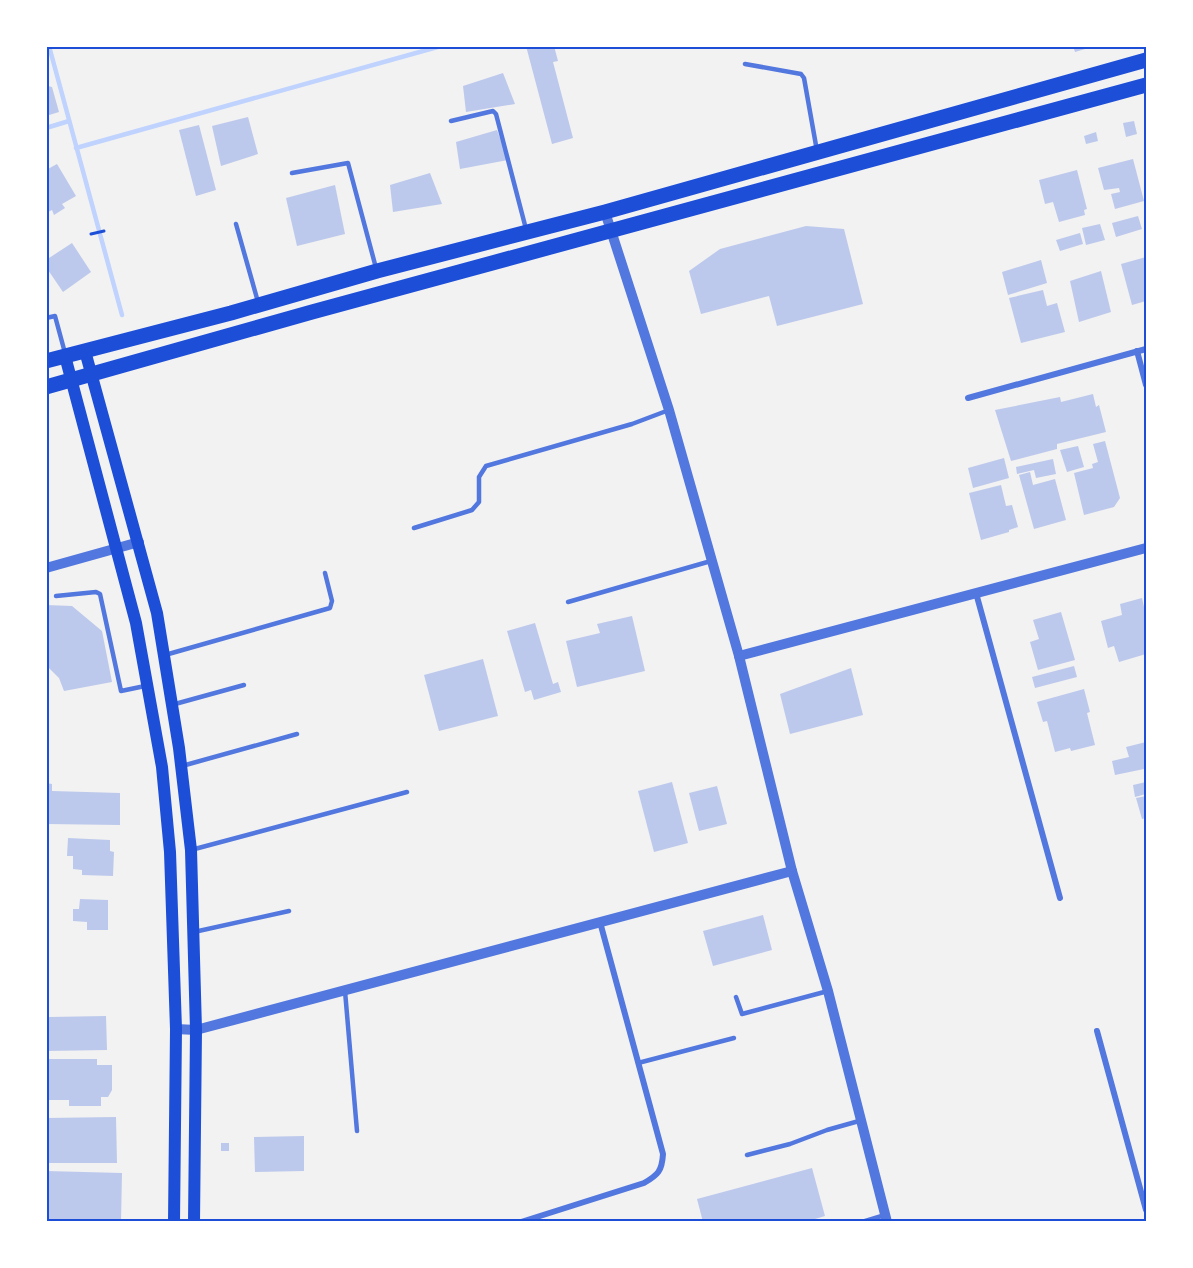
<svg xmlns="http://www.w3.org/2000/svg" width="1193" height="1268" font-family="Quicksand,sans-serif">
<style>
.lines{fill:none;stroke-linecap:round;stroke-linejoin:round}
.stream{stroke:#bfd3fe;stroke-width:4.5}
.building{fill:#bdc9ec}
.path{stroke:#1d4ed8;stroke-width:3}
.service{stroke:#5277de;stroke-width:4.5}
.minor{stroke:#5277de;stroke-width:6}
.tertiary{stroke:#5277de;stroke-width:10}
.secondary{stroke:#1d4ed8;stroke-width:12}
.primary{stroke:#1d4ed8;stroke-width:15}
.neatline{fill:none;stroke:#1d4ed8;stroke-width:2}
</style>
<rect width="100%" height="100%" fill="#f2f2f2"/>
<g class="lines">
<!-- stream -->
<g class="stream">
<path d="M49,46l73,269"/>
<path d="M46,128l23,-7"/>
<path d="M76,148l365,-102"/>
</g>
</g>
<!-- building -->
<g class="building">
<path d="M526,46h28l4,15 -5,1 20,76 -21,6z"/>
<path d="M1073,46h19v1l-17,5z"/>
<path d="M503,73l12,31 -49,8 -3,-26z"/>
<path d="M47,81l1,5 4,1 7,25 -13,4z"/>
<path d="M248,117l10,37 -37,12 -9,-40z"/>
<path d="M1134,121l3,13 -11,3 -3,-14z"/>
<path d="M199,125l17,65 -20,6 -17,-66z"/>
<path d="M497,130l11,30 -48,9 -4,-27z"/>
<path d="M1096,132l2,9 -12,3 -2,-8z"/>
<path d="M1133,159l11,42 -29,8 -4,-15 9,-2 -1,-4 -15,2 -6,-22z"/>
<path d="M57,164l19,32 -14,8 3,4 -11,7 -2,-5 -6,3v-43z"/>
<path d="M1077,170l10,39 -3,1 1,5 -26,7 -6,-20 -8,2 -6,-24z"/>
<path d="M430,173l12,31 -49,8 -3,-27z"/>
<path d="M335,185l10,49 -48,12 -11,-48z"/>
<path d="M1138,216l4,13 -26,8 -4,-14z"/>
<path d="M1100,224l5,16 -19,5 -4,-17z"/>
<path d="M806,226l38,3 19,75 -86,22 -8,-30 -68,18 -12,-43 31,-22z"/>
<path d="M1080,233l3,11 -23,7 -4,-11z"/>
<path d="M72,243l19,29 -28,20 -17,-25v-7z"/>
<path d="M1146,257v44l-14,4 -11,-41z"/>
<path d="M1041,260l6,23 -39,12 -6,-23z"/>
<path d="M1101,271l10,41 -32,10 -9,-41z"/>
<path d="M1043,290l4,16 10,-3 8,29 -44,11 -12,-45z"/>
<path d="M1093,394l3,13 3,-2 7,27 -49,12v5l-46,12 -16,-51 65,-13 1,5z"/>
<path d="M1105,441l15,57 -6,9 -30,8 -10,-42 19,-5 -1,-4 6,-2 -5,-18z"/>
<path d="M1078,446l6,21 -17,5 -7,-22z"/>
<path d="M1004,458l5,20 -36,10 -5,-20z"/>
<path d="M1053,459l3,15 -20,4 -2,-8 -17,4 -1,-7z"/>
<path d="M1030,472l3,13 22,-6 11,41 -32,9 -15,-54z"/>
<path d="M1001,485l5,21 6,-1 6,22 -9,3v2l-28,8 -12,-47z"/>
<path d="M1142,598l4,18v38l-27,8 -5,-16 -6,2 -7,-27 21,-6 -2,-11z"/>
<path d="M46,605l26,1 30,25 10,51 -48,9 -5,-13 -13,-13z"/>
<path d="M1061,612l14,48 -37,10 -8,-28 9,-3 -6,-19z"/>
<path d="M632,616l13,55 -68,16 -11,-46 34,-8 -3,-9z"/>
<path d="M535,623l18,61 5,-2 3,10 -27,8 -3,-10 -6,2 -18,-61z"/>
<path d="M483,659l15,57 -59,15 -15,-56z"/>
<path d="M1074,666l3,11 -42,11 -3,-11z"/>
<path d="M851,668l12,47 -73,19 -10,-40z"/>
<path d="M1084,689l6,23 -3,1 8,32 -24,6 -1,-3 -15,4 -8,-31 -4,1 -6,-20z"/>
<path d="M1146,742v34l-2,-7 -29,6 -3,-14 17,-4 -3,-10z"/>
<path d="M672,782l16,61 -34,9 -16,-61z"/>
<path d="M1146,782v12l-11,3 -2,-12z"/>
<path d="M46,783l6,1v7l68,2v32l-74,-1z"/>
<path d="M717,786l10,38 -28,7 -10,-38z"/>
<path d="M1146,796v22l-4,1 -6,-21z"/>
<path d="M68,838l42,2v11l4,1 -1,24 -31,-1v-5l-9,-1v-13h-6z"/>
<path d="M80,899l28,1v30h-21v-8l-14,-1v-12h6z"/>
<path d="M763,915l9,35 -59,16 -10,-35z"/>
<path d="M106,1016l1,34 -61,1v-22h3v-12z"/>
<path d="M49,1059h48v6h15v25l-4,7h-7v9h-32v-6h-20z"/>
<path d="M116,1117l1,46h-71v-45z"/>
<path d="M304,1136v35l-49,1 -1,-35z"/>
<rect x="221" y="1143" width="8" height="8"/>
<path d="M812,1168l13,48 -20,6h-102l-6,-23z"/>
<path d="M46,1171l76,2 -1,49h-75z"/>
</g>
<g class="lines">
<!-- path -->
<path class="path" d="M91,234l13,-3"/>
<!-- service -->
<g class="service">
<path d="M745,64l56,10 3,4 13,73"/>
<path d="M451,121l42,-10 3,3 30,115"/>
<path d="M292,173l56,-10 28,105"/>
<path d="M236,224l22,78"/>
<path d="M46,318l9,-2 10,37"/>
<path d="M414,528l58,-18 7,-8v-25l7,-11 146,-42 37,-14"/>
<path d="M56,596l40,-4 4,2 21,97 24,-5"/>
<path d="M568,602l143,-41"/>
<path d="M165,655l165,-47 2,-7 -7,-28"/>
<path d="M175,704l69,-19"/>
<path d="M182,766l115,-32"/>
<path d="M191,850l216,-58"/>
<path d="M194,932l95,-21"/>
<path d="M345,991l12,140"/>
<path d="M736,997l6,17 86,-23"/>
<path d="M638,1063l96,-25"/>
<path d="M747,1155l43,-11 37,-14 32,-9"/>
<path d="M862,1222l23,-7"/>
</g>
<!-- minor -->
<g class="minor">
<path d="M1137,351l9,34"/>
<path d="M968,398l178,-49"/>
<path d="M976,593l84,305"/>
<path d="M1097,1031l49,179"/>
<path d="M521,1222l123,-39c14,-8 18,-12 19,-29l-63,-232"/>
</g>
<!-- tertiary -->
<g class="tertiary">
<path d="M605,212l64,198 70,246 53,215 36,120 59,231"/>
<path d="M46,568l93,-26"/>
<path d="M739,656l407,-108"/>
<path d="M176,1029l20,1 596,-159"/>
</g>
<!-- secondary -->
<g class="secondary">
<path d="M85,351l72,262 22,135 12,102 5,180 -2,192"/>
<path d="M65,356l71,267 26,144 8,85 6,177 -2,193"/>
</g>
<!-- primary -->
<g class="primary">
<path d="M46,361l185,-48 146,-42 228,-59 541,-152"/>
<path d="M46,387l266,-75 834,-227"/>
</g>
</g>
<!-- border -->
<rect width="1193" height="1268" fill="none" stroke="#ffffff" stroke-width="96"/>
<rect x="48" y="48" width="1097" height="1172" class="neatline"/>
</svg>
